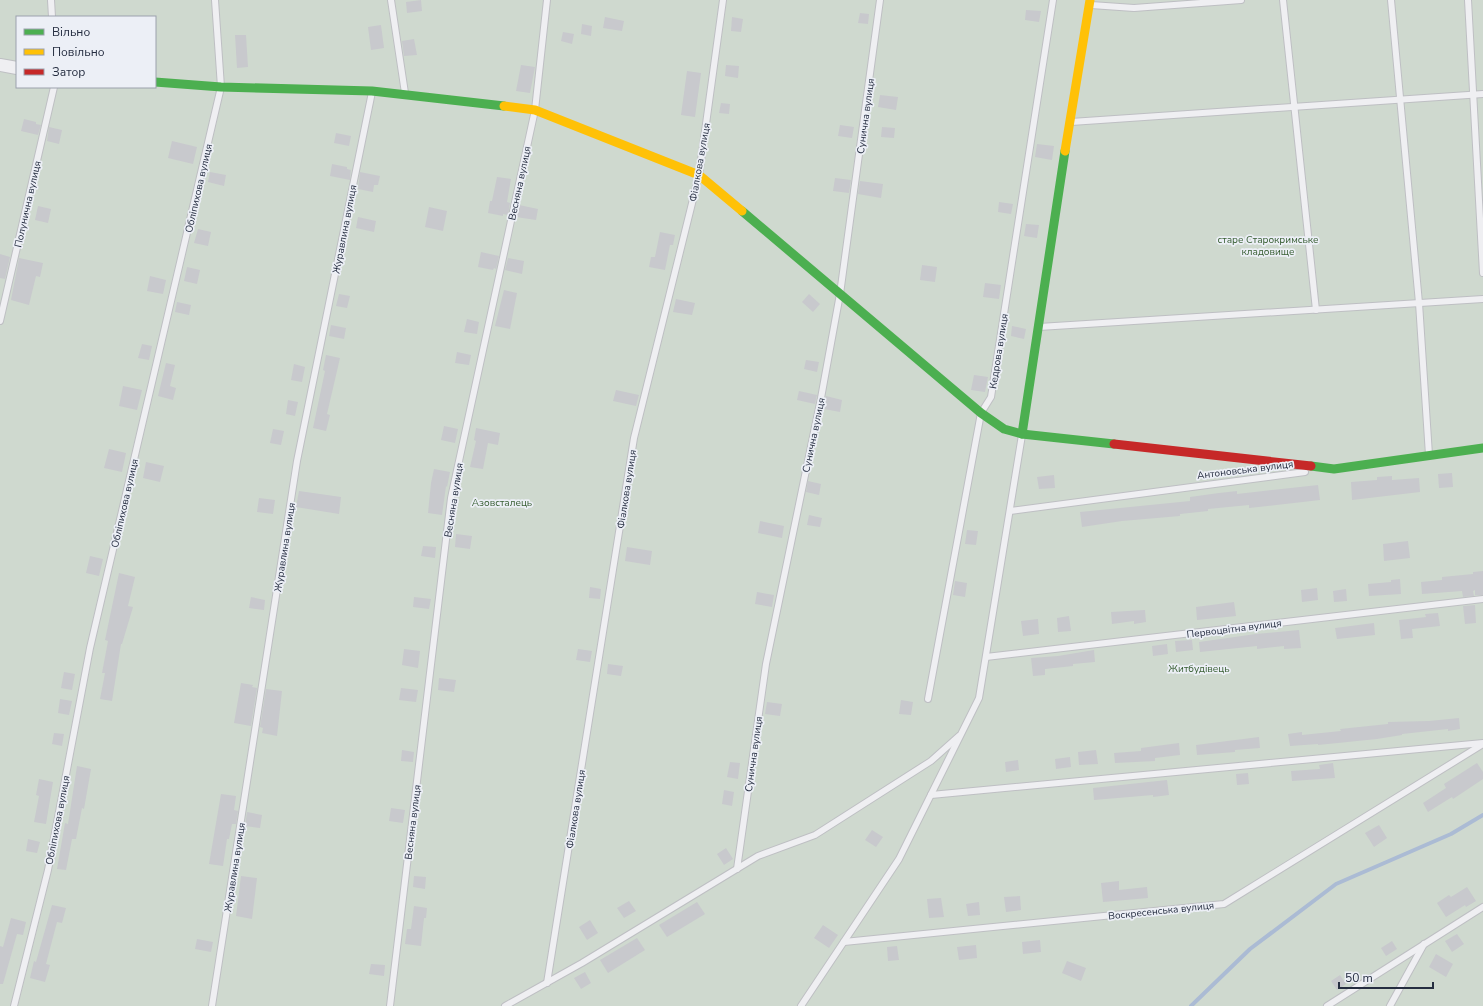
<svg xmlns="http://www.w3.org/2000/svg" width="1483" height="1006" font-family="'Nunito Sans',sans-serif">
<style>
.green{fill:#cfd9cf;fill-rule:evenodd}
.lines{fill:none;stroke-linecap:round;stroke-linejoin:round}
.stream{stroke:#abbbd4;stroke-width:4}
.building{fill:#c8c9cd}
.lane-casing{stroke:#bebfc3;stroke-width:8}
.street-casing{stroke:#bebfc3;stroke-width:14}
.lane{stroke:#efeff2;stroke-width:6}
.street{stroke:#efeff2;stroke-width:12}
.fast{stroke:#4caf50;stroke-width:9}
.slow{stroke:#ffc107;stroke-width:9}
.jam{stroke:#c62828;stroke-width:9}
.labels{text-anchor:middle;stroke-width:3.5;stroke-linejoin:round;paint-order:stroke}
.street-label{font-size:10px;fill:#252d40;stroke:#eceff6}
.park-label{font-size:10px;fill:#365d31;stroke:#eceff6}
</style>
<rect width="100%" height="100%" fill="#e0e1e5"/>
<!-- green -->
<path class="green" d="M0,0h1483v1006h-1483zM17,17h138v70h-138z"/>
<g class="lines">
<!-- stream -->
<path class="stream" d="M1191,1006l59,-57 86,-65 115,-50 32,-19"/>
</g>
<!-- building -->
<g class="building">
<path d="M421,0l1,11 -15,2 -1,-11z"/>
<path d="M1026,10l15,1 -2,11 -14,-2z"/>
<path d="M860,13l9,1 -1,10 -10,-1z"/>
<path d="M605,17l19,4 -2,10 -19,-3z"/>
<path d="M732,17l11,2 -2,13 -10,-1z"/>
<path d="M582,24l10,2 -1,10 -10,-2z"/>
<path d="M381,25l3,23 -13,2 -3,-23z"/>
<path d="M563,32l11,2 -2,10 -11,-3z"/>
<path d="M235,35h11l2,32 -11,1z"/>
<path d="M414,39l3,16 -13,1 -2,-15z"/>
<path d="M521,65l14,2 -5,26 -14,-2z"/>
<path d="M726,65l13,1 -1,12 -13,-2z"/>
<path d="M687,71l14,2 -6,44 -14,-2z"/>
<path d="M880,95l18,2 -2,13 -18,-3z"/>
<path d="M721,103l9,1 -1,10 -10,-1z"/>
<path d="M24,119l12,3v2l5,1 -3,10 -17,-4z"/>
<path d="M840,125l14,2 -2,11 -14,-2z"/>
<path d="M49,127l13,3 -3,14 -12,-3z"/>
<path d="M882,127l13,1 -1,10 -13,-1z"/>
<path d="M336,133l15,3 -2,10 -15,-3z"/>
<path d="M172,141l25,6 -4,17 -25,-6z"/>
<path d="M1037,144l17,2 -2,14 -17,-3z"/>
<path d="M332,164l15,3v2l4,1 -1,10 -20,-4z"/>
<path d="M210,172l16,3 -2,11 -16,-4z"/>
<path d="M360,172l20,4 -2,9h-4l-1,7 -15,-3z"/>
<path d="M497,177l14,2 -4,23 3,1 -2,12 -5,-1v2l-15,-3 2,-12h2z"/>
<path d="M835,178l16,2 -2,13 -16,-2z"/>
<path d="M860,181l23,3 -2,14 -23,-4z"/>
<path d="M999,202l14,2 -2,10 -13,-2z"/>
<path d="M519,205l19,4 -2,11 -20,-3z"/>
<path d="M38,206l13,3 -3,14 -13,-3z"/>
<path d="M429,207l18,4 -4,20 -18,-4z"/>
<path d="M358,217l18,4 -2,11 -18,-4z"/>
<path d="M1026,224l13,1 -2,13 -13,-2z"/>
<path d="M198,229l13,3 -3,14 -14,-3z"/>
<path d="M660,232l15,3 -2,10h-3l-5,25 -16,-3 2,-10h4z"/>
<path d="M481,252l18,4 -3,13 -2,-1 -1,2 -15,-3z"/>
<path d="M0,254l10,3 -5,22 -5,-1z"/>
<path d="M19,258l24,5 -3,14 -4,-1 -7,29 -18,-5z"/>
<path d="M508,258l16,3 -2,13 -17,-4z"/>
<path d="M922,265l15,2 -2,15 -15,-2z"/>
<path d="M187,267l13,3 -3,14 -13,-3z"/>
<path d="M150,276l16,4 -3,14 -16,-3z"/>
<path d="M985,283l16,2 -2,14 -16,-2z"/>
<path d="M504,290l13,3 -7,36 -15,-3z"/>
<path d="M339,294l11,2 -3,12 -11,-2z"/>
<path d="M809,294l11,10 -7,8 -11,-10z"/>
<path d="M676,299l19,4 -3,12 -19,-3z"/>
<path d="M177,302l14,3 -2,10 -14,-3z"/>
<path d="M467,319l12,3 -2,12 -13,-2z"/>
<path d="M331,325l15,3 -2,11 -15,-3z"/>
<path d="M1012,326l14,3 -2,10 -13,-3z"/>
<path d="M142,344l10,2 -3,14 -11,-2z"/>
<path d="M457,352l14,3 -2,10 -14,-2z"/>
<path d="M326,355l14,3 -13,56 3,1 -4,16 -13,-3 12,-57 -2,-1z"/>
<path d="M806,360l13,2 -2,10 -13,-3z"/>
<path d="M166,363l9,2 -5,21 6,2 -3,12 -15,-4z"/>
<path d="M294,364l11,3 -3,15 -11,-2z"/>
<path d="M974,375l14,2 -3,15 -14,-2z"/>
<path d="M123,386l19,4 -5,20 -18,-4z"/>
<path d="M616,390l23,5 -3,11 -23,-5z"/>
<path d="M799,391l18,4 -2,9 -18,-4z"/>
<path d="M826,396l16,4 -2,12 -16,-3z"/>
<path d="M288,400l10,2 -3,14 -9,-2z"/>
<path d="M444,426l14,3 -3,14 -14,-3z"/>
<path d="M476,428l24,5 -2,12 -10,-2 -5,26 -13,-2 6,-26 -2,-1z"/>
<path d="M273,429l11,2 -3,14 -11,-2z"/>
<path d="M109,449l17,4 -4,19 -18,-4z"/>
<path d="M146,462l18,4 -4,16 -17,-4z"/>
<path d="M434,469l16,3 -3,15 -1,-1 -4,29 -14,-2 3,-30z"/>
<path d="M1452,473l1,14 -14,1 -1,-14z"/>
<path d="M1054,475l1,13 -16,1 -2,-12z"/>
<path d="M1392,476v4l27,-2 1,14 -68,8 -1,-18 26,-2v-3z"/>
<path d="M808,481l13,3 -2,11 -13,-3z"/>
<path d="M1318,485l2,15 -71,8v-3l-41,4v2l-28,3v2l-58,5 -40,6 -2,-15 110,-11v-4l29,-4 18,-2v3z"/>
<path d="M299,491l42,6 -2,17 -43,-7z"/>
<path d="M259,498l16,2 -2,14 -16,-2z"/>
<path d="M809,515l13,3 -2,9 -13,-2z"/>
<path d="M760,521l24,5 -2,12 -24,-5z"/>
<path d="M967,530l11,1 -2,14 -11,-1z"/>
<path d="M456,534l16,2 -2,13 -15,-2z"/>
<path d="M1408,541l2,17 -26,3 -1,-17z"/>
<path d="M423,546l13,1 -1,11 -14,-2z"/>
<path d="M627,547l25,4 -2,14 -25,-4z"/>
<path d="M90,556l13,3 -4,17 -13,-3z"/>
<path d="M1483,571v24h-8v-5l-2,1 1,5 -11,1 -1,-6 -40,3 -1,-12 21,-2v-3l31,-3v-2z"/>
<path d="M119,573l16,4 -7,29 5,1 -11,37h-1l-9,57 -12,-2 5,-26h-3l6,-32 -3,-1z"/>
<path d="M1400,579l1,15 -32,2 -1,-12 23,-2v-2z"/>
<path d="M955,581l12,2 -2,14 -12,-2z"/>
<path d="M590,587l11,2 -1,10 -11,-1z"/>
<path d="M1317,588l1,12 -16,2 -1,-12z"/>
<path d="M1346,589l1,12 -13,1 -1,-11z"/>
<path d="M757,592l17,3 -2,12 -17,-3z"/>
<path d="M251,597l14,3 -1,10 -15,-2z"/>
<path d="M414,597l17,2 -2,10 -16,-2z"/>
<path d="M1234,602l2,14 -39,4 -1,-13z"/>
<path d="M1475,605l1,18 -11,1 -2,-18z"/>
<path d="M1145,610l1,12 -12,2v-3l-22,3 -1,-12z"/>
<path d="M1438,613l2,13 -28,3 1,9 -12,1 -2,-19 27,-3 -1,-3z"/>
<path d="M1069,616l2,15 -13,1 -1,-14z"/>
<path d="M1038,619l1,15 -16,2 -2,-15z"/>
<path d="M1374,623l1,12 -38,4 -2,-11z"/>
<path d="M1299,630l2,18 -17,1v-3l-27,3v-3l-57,6 -1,-10 57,-8z"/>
<path d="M1192,640l1,10 -17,2 -1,-11z"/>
<path d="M1167,644l1,10 -15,2 -1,-10z"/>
<path d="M404,649l16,2 -2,17 -16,-3z"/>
<path d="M578,649l14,2 -2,11 -14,-2z"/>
<path d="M1094,650l1,12 -22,2v2l-28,3v6l-12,1 -2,-18 27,-2z"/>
<path d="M608,664l15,2 -2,10 -14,-2z"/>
<path d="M64,672l11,2 -3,16 -11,-2z"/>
<path d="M439,678l17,2 -2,12 -16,-2z"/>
<path d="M241,683l12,2 -1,2 5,1 -6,38 -17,-3z"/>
<path d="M401,688l17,2 -2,12 -17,-2z"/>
<path d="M266,689l16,2 -5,45 -15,-3 1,-5 -3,-1z"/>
<path d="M60,699l12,2 -3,14 -11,-2z"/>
<path d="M901,700l12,2 -2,13 -12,-1z"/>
<path d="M767,702l15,2 -2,12 -15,-2z"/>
<path d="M1459,718l1,11 -12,2v-2l-46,5v1l-25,4 -59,6v-1l-28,2 -2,-12 14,-2v3l39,-4 -1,-2 48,-5v-2l41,-1z"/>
<path d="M54,733l10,1 -2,12 -10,-2z"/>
<path d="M1259,737l1,11 -25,2v2l-38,3 -1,-10z"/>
<path d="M1179,743l1,12 -25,3v3l-40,2 -1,-10 27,-2v-3z"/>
<path d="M402,750l12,2 -1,10 -12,-1z"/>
<path d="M1096,750l2,14 -19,1 -1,-13z"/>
<path d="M1070,757l1,10 -15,2 -1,-10z"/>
<path d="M1018,760l1,10 -13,2 -1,-10z"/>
<path d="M730,762l10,1 -2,16 -11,-2z"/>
<path d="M1333,763l2,15 -43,3 -1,-10 29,-2 -1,-4z"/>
<path d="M1477,763l6,9v7l-30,20 -1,-2 -24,15 -5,-9 23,-15 -2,-4z"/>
<path d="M77,766l14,3 -7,40 -2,-1 -6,31h-4l-6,31 -9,-1 8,-46 3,1z"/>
<path d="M1248,773l1,11 -12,1 -1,-11z"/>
<path d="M39,779l14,3 -7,42 -12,-2 5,-26 -3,-1z"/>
<path d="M1167,780l2,15 -16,2v-2l-59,5 -1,-12z"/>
<path d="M724,790l10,2 -2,14 -10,-2z"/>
<path d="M221,794l15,2 -2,14 4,1 -2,13h-4l-3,15h-2l-4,27 -14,-2z"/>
<path d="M391,808l14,2 -2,13 -14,-2z"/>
<path d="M247,812l15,3 -2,13 -15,-2z"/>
<path d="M1379,825l8,13 -13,9 -9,-14z"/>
<path d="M872,830l11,7 -7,10 -11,-7z"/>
<path d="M28,839l12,3 -3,11 -11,-2z"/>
<path d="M726,848l7,11 -9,6 -7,-11z"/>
<path d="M241,876l16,2 -5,41 -16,-3z"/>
<path d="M414,876l12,1 -1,12 -12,-2z"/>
<path d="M1119,881v9l28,-3 1,11 -45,4 -2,-19z"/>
<path d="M1467,887l9,14 -10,6 -1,-2 -19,12 -9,-14 12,-8 2,2z"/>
<path d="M1020,896l1,14 -15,2 -2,-15z"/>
<path d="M941,898l3,19 -15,1 -2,-19z"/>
<path d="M629,901l7,10 -12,7 -7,-10z"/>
<path d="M697,902l8,12 -38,23 -8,-12z"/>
<path d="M979,902l1,13 -12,1 -2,-12z"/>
<path d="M52,905l14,3 -4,15 -5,-1 -11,42 4,1 -5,17 -15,-4 4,-17 2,1z"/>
<path d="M414,906l13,2 -1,10h-2l-3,28 -16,-2 2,-15h4z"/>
<path d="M11,918l15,4 -3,13 -6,-1 -14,50h-3v-38l3,1z"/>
<path d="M590,920l8,13 -11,7 -8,-13z"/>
<path d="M823,925l15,10 -9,13 -15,-10z"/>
<path d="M1457,934l7,10 -12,8 -7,-11z"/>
<path d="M637,938l8,12 -37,23 -8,-13z"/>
<path d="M197,939l16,3 -2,10 -16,-3z"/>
<path d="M1040,940l1,12 -18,2 -1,-12z"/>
<path d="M1392,941l5,8 -11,7 -5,-8z"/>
<path d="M976,945l1,13 -18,2 -2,-13z"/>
<path d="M897,946l2,14 -11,1 -1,-14z"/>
<path d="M1436,954l17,10 -7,13 -17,-10z"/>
<path d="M1067,961l19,7 -5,13 -19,-8z"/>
<path d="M371,964l14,1 -1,11 -15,-2z"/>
<path d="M585,972l6,11 -10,6 -7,-11z"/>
<path d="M1340,975l6,9 -9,6 -6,-9z"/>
</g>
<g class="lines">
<defs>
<g id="lane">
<path d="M51,0l1,17"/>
<path d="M391,0l14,93"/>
<path d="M1283,0l33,310"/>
<path d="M1391,0l28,303 10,152"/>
<path d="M1468,0l15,273"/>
<path d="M1091,5l43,3 107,-8"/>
<path d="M1071,122l412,-28"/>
<path d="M0,321l54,-234"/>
<path d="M1039,327l444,-28"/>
<path d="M1010,511l295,-39"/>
<path d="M986,657l497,-58"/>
<path d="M928,699l53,-286 10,-16 62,-397"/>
<path d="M931,795l552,-52"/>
<path d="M737,869l29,-205 55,-266 19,-104 40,-294"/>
<path d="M844,942l380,-38 259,-160"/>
<path d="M547,983l87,-545 65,-263 24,-175"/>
<path d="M14,1006l34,-136 42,-222 131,-561 -6,-87"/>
<path d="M212,1006l85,-545 75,-369"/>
<path d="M390,1006l61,-508 84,-388 12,-110"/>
<path d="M505,1006l77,-43 176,-107 57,-21 116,-74 28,-25"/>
<path d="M801,1006l98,-147 80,-161 43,-263"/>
<path d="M1327,1006l156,-99"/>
<path d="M1390,1006l34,-62"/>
</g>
<path id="street" d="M0,65l17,3"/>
</defs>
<!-- lane casing -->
<use href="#lane" class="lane-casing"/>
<!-- street casing -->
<use href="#street" class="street-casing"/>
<!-- lane -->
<use href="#lane" class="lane"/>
<!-- street -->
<use href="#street" class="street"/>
<!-- fast -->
<g class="fast">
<path d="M155,82l66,5 151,4 132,15"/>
<path d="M742,211l239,202 23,16 18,5 92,10"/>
<path d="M1022,434l43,-283"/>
<path d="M1311,466l23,3 149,-21"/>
</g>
<!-- slow -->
<g class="slow">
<path d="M504,106l31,4 164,65 43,36"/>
<path d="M1065,151l25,-151"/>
</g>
<!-- jam -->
<path class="jam" d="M1114,444l197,22"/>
</g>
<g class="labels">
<!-- street labels -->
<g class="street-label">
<text transform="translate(865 116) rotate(-82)" y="4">Сунична вулиця</text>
<text transform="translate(699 162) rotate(-80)" y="4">Фіалкова вулиця</text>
<text transform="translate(519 183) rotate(-78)" y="4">Весняна вулиця</text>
<text transform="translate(198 188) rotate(-77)" y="4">Обліпихова вулиця</text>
<text transform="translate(27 204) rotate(-77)" y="4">Полунична вулиця</text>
<text transform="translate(344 229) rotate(-79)" y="4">Журавлина вулиця</text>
<text transform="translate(998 351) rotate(-81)" y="4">Кедрова вулиця</text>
<text transform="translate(813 435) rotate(-78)" y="4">Сунична вулиця</text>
<text transform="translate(1245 469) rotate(-7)" y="4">Антоновська вулиця</text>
<text transform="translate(626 489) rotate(-81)" y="4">Фіалкова вулиця</text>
<text transform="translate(453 500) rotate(-81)" y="4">Весняна вулиця</text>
<text transform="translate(124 503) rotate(-77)" y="4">Обліпихова вулиця</text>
<text transform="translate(284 547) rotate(-81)" y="4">Журавлина вулиця</text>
<text transform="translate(1234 628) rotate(-7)" y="4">Первоцвітна вулиця</text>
<text transform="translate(753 754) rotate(-82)" y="4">Сунична вулиця</text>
<text transform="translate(575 809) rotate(-81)" y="4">Фіалкова вулиця</text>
<text transform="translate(57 820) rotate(-79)" y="4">Обліпихова вулиця</text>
<text transform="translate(412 822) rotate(-83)" y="4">Весняна вулиця</text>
<text transform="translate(234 867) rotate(-81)" y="4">Журавлина вулиця</text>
<text transform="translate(1161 910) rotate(-6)" y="4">Воскресенська вулиця</text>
</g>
<!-- park labels -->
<g class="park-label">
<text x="1268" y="243">старе Старокримське<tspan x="1268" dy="12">кладовище</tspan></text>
<text x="502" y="506">Азовсталець</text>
<text x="1199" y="672">Житбудівець</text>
</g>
</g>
<!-- legend -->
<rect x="16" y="16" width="140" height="72" fill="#eceff6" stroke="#9ca1ad"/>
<rect x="24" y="29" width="20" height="6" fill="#4caf50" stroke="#9ca1ad"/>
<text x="52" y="36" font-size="12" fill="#252d40">Вільно</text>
<rect x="24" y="49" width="20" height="6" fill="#ffc107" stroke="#9ca1ad"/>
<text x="52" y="56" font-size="12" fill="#252d40">Повільно</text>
<rect x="24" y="69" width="20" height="6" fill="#c62828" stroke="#9ca1ad"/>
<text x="52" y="76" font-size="12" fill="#252d40">Затор</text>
<!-- scale -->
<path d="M1339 982v6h94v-6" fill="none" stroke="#252d40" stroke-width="2"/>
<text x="1345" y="982" font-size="12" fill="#252d40" stroke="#eceff6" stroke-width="3" paint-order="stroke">50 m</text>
</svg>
